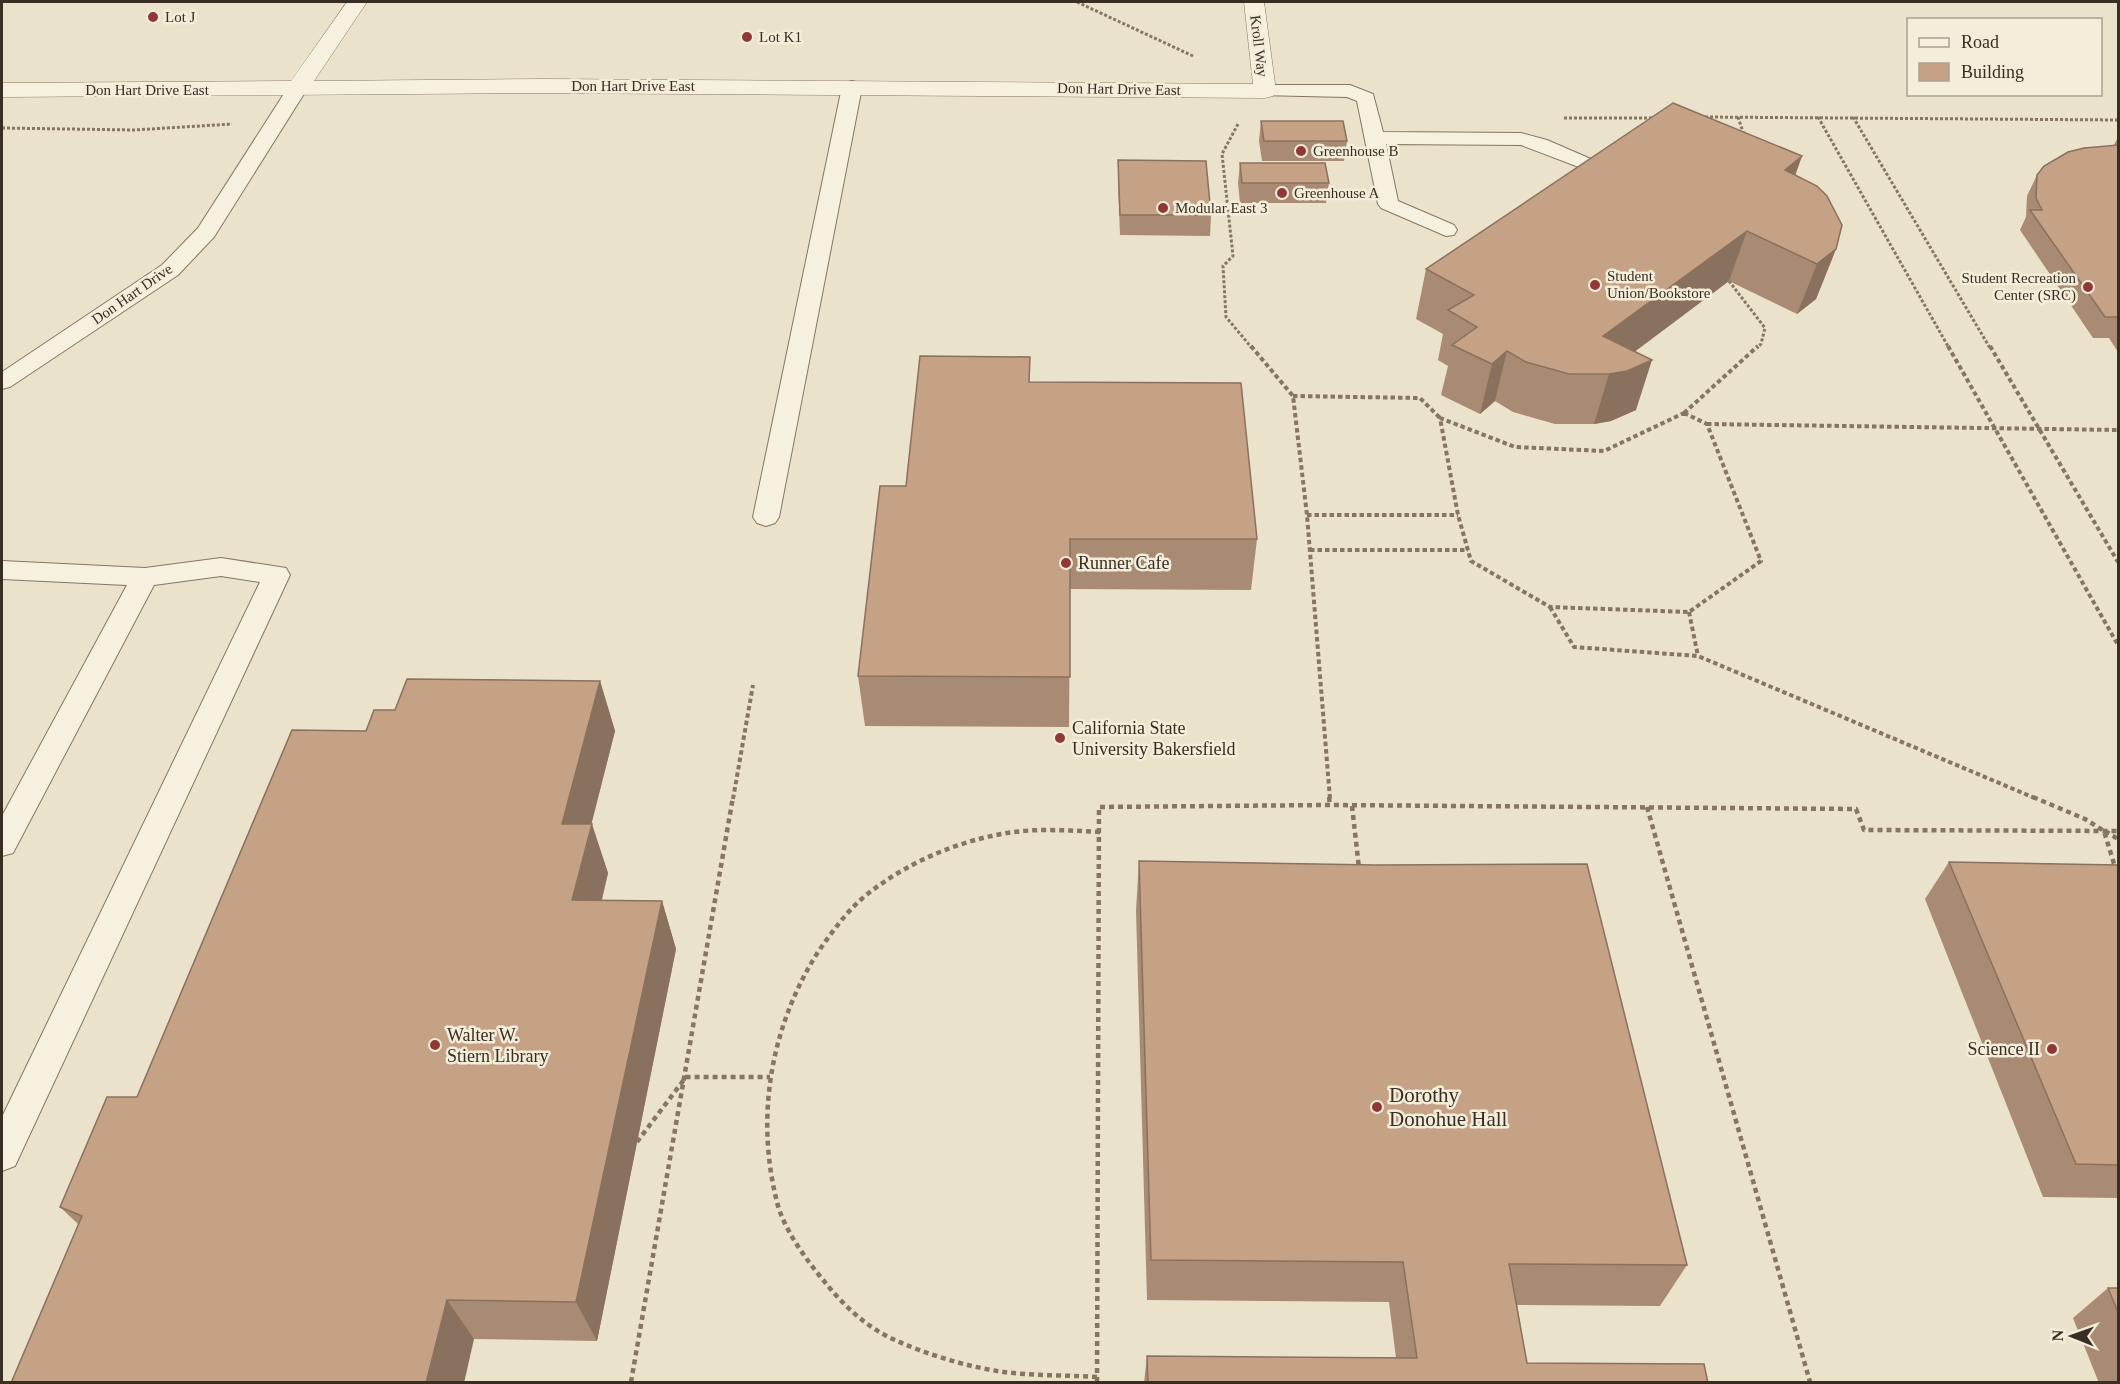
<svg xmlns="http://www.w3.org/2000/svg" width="2120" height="1384" font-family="Georgia,serif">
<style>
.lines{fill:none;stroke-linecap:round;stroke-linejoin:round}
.lane-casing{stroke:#867661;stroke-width:2}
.street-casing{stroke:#867661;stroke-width:1}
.path-far2{stroke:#867661;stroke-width:3;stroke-dasharray:3 2;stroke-linecap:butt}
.path-far1{stroke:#867661;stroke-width:4;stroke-dasharray:4.5 3;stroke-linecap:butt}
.path{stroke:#867661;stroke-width:4.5;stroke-dasharray:5 4;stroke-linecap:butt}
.lane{fill:#f6f0de;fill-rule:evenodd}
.street{fill:#f6f0de;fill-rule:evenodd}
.wall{fill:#a98a72}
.shaded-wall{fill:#8a715d}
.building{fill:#c5a185;stroke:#8a715d;stroke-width:1.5}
.poi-dot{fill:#903836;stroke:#f3edda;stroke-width:2}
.labels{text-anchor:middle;stroke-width:5;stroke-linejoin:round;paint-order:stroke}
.far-poi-label{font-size:15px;fill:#392e22;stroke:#f3edda;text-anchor:start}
.far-street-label{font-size:15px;fill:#392e22;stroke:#f3edda}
.poi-label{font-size:18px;fill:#392e22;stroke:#f3edda;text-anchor:start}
.near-poi-label{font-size:21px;fill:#392e22;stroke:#f3edda;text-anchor:start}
</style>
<rect width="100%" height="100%" fill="#ebe2cb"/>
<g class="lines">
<defs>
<g id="lane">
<path d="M852,81l7,2 3,4 -83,430 -4,6 -9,3 -9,-3 -4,-6 89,-430 3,-4z"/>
<path d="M297,83l7,2 3,4 -93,148 -36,38 -168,112 -8,2v-17l160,-107 36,-37 89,-139 3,-4z"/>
<path d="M1265,85h85l23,9 10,38 138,1 26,7 44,19 3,4 -3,4 -7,2 -63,-24 -135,-1 12,57 56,24 3,5 -3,5 -8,1 -65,-28 -3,-4 -21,-103 -10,-4 -89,-2 -3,-4 3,-4z"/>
<path d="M221,558l65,10 4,7 -275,591 -13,5v-54l258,-535 -39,-6 -67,9 -141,268 -11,3v-40l125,-231 -125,-6v-18l143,7z"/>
</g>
<path id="street" d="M347,2h20l-53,79 230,-2 709,5 -9,-82h20l12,89 -3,5 -8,2 -721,-5 -542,4v-14l289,-2z"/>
</defs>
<!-- lane casing -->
<use href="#lane" class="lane-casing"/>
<!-- street casing -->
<use href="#street" class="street-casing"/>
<!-- path-far2 -->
<g class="path-far2">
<path d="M1077,2l116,54"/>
<path d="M1705,117l413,3"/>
<path d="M1738,117l6,18"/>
<path d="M1818,117l131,231"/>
<path d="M1853,117l137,231"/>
<path d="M1564,118h92"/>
<path d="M1238,124l-16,30 11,102 -10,10 3,51 26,31"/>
<path d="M2,128l132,2 98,-6"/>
<path d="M1729,281l36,47 -4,16 -4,4"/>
</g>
<!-- path-far1 -->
<g class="path-far1">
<path d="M1251,346l42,50 14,119 23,284"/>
<path d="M1948,346l170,299"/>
<path d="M1990,346l128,216"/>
<path d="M1293,396l127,2 20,20"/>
<path d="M1684,413l23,11 54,137 -72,51 -139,-5 -79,-46 -13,-46 -18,-97 75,29 89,4z"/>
<path d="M1684,413l74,-67"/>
<path d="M1707,424l411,6"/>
<path d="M1307,515h151"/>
<path d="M1310,550h158"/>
<path d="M1550,607l24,40 124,9 339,143"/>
<path d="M1689,612l9,44"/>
<path d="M733,799l20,-114"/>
</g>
<!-- path -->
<g class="path">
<path d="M1329,797l1,8"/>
<path d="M2033,797l52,22 19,12 11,36"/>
<path d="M1352,806l7,62"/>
<path d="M1647,807l163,575"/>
<path d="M2105,831l13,8"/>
<path d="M637,1142l49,-65h84"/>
<path d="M1097,1377c-31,-2 -63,-1 -93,-5 -36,-5 -76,-17 -109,-32 -28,-12 -52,-35 -71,-59 -17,-20 -41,-53 -47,-79 -22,-86 -6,-176 41,-250 14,-20 28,-40 47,-56 48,-39 115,-65 177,-66 20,0 39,1 59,2"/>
<path d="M631,1382l102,-585"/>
<path d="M1097,1382l2,-575 231,-2 526,4 8,21 254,1"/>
</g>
<!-- lane -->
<use href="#lane" class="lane"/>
<!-- street -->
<use href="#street" class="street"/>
</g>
<!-- wall -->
<g class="wall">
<path d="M1261,121l86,20 -3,20h-82l-3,-20z"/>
<path d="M2118,137v215l-9,-14h-16l-73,-108 6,-13 1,-21 10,-21 77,-30z"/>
<path d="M1802,156l-7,19 41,74 -20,50 -19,15 -68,-33 -94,70 1,59 -25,11 -17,3h-39l-42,-12 -18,-11 -15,13 -39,-19 7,-29 -10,-6 5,-26 -27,-15 10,-50z"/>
<path d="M1118,160l93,55 -1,21 -90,-1 -2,-54z"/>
<path d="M1240,163l89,20 -3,20h-86l-2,-20z"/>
<path d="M1030,382l227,157 -6,51 -181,-1 -1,138 -204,-1 -7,-50 48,-190z"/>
<path d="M600,681l15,50 -24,93 17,49 -6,27 60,1 14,48 -79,392 -123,-2 -395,-114 -19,-18 77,-110 229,-366z"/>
<path d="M1139,861l548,404 -27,41 -143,-1 10,58 181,20h-564l3,-27 249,2 -7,-56 -242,-2 -11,-390z"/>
<path d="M1949,862l169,3v333l-75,-1 -118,-298z"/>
<path d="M2108,1288h10v95h-19l-26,-65z"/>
</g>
<!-- shaded-wall -->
<g class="shaded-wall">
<path d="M1802,156l-17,48v-34z"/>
<path d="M1747,231l-18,50 -124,93 -2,-38z"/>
<path d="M1836,249l-20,50 -19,15 20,-50z"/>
<path d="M1507,351l-12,50 -15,13 12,-50z"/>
<path d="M1652,360l-16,50 -25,11 -17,3 15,-50z"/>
<path d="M600,681l15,50 -36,142 -17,-49z"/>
<path d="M592,824l16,49 -18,74 -18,-47z"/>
<path d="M662,901l14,48 -79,392 -21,-39z"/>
<path d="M447,1300l27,39 -10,44h-38z"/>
</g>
<!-- building -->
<g class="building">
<path d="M1673,103l129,53 -17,14 32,16 10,10 15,29 -6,24 -19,15 -70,-33 -144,105 49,24 -25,11 -18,3h-40l-43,-12 -19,-11 -15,13 -40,-19 25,-18 -29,-17 26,-15 -48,-26z"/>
<path d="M1261,121h82l4,20h-83z"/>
<path d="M2118,145v172h-13l-75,-107h12l-6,-12 1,-23 7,-9 24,-14 16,-4z"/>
<path d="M1118,160l88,1 5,54h-91z"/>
<path d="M1240,163h85l4,20h-87z"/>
<path d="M920,356l110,1 -1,25 212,1 16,156h-187v138l-212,-1 22,-190h26z"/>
<path d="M407,679l193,2 -38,143h30l-20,76 90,1 -86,401 -129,-2 -21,83h-415l71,-167 -22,-9 47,-110h30l155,-367 74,1 8,-21h21z"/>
<path d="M1139,861l237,4 211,-1 100,401 -178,-1 18,99 177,1 4,19h-560l-1,-27 270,2 -14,-96 -252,-2z"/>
<path d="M1949,862l169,3v300l-42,-1z"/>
<path d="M2108,1288h10v24z"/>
</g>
<!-- markers -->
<g class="poi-dot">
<circle cx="153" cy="17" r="6"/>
<circle cx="747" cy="37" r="6"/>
<circle cx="1301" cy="151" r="6"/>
<circle cx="1282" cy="193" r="6"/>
<circle cx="1163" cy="208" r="6"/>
<circle cx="1595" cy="285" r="6"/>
<circle cx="2088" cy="287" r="6"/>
<circle cx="1066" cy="563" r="6"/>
<circle cx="1060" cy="738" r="6"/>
<circle cx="435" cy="1045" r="6"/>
<circle cx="2052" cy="1049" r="6"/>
<circle cx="1377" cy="1107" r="6"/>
</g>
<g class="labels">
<!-- far-poi labels -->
<g class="far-poi-label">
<text x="165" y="22">Lot J</text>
<text x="759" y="42">Lot K1</text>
<text x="1313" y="156">Greenhouse B</text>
<text x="1294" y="198">Greenhouse A</text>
<text x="1175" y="213">Modular East 3</text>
<text x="1607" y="281">Student<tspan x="1607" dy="17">Union/Bookstore</tspan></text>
<text x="2076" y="283" text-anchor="end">Student Recreation<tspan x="2076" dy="17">Center (SRC)</tspan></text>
</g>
<!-- far-street labels -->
<g class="far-street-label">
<text transform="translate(1259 46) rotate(83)" y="5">Kroll Way</text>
<text x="633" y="91">Don Hart Drive East</text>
<text transform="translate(1119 89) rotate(1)" y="5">Don Hart Drive East</text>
<text x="147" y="95">Don Hart Drive East</text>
<text transform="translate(132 294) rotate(-35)" y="5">Don Hart Drive</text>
</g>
<!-- poi labels -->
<g class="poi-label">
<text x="1078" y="569">Runner Cafe</text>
<text x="1072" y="734">California State<tspan x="1072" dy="21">University Bakersfield</tspan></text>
<text x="447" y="1041">Walter W.<tspan x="447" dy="21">Stiern Library</tspan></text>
<text x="2040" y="1055" text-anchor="end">Science II</text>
</g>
<!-- near-poi labels -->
<g class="near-poi-label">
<text x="1389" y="1102">Dorothy<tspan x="1389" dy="24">Donohue Hall</tspan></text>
</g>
</g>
<!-- border -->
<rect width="2120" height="1384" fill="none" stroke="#392e22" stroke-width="6"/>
<!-- legend -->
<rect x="1907" y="18" width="195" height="78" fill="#f3edda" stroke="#a9a190" stroke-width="1.5"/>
<rect x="1919" y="38" width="30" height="9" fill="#f6f0de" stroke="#a9a190" stroke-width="1.5"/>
<text x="1961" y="48" font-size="18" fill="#392e22">Road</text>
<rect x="1919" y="63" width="30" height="18" fill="#c5a185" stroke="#a9a190" stroke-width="1.5"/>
<text x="1961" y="78" font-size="18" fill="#392e22">Building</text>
<!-- north arrow -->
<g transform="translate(2072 1336) rotate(271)" stroke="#f3edda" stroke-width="4.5" paint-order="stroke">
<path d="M0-4.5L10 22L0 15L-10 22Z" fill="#392e22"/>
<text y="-9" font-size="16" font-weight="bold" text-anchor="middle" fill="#392e22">N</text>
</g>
</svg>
